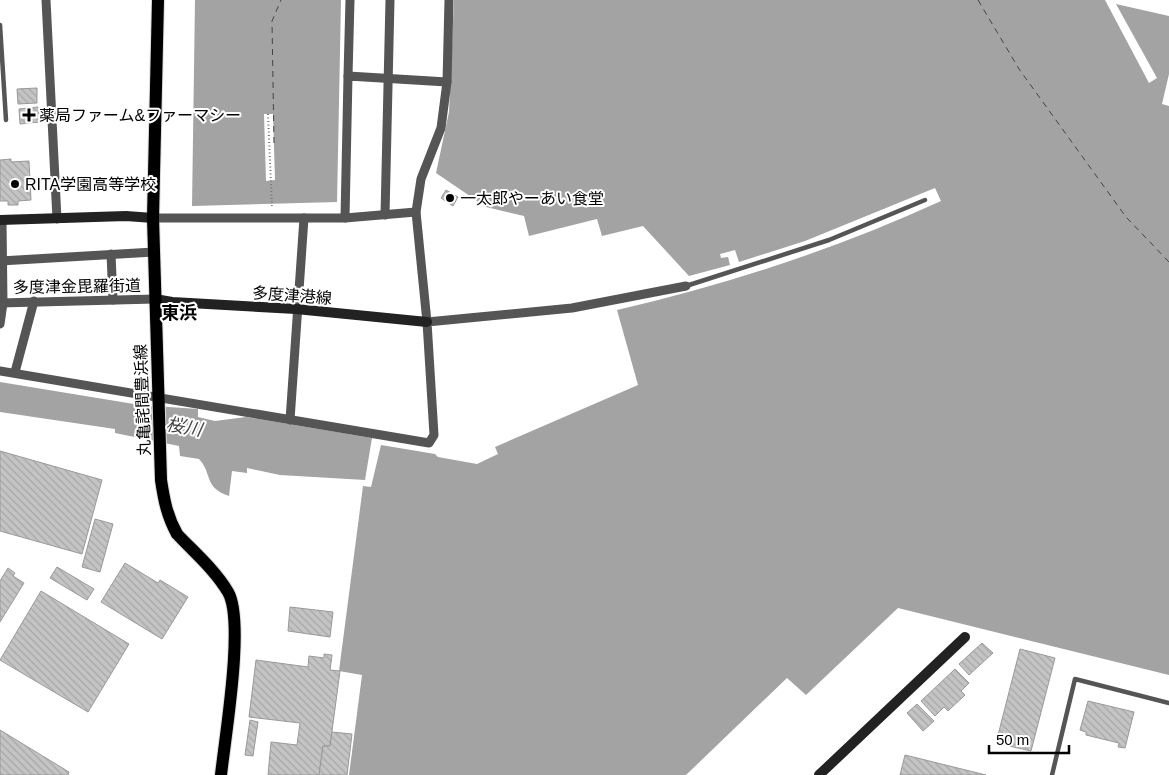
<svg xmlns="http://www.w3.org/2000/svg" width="1169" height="775" font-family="Helvetica,'Noto Sans JP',sans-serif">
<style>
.water{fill:#a3a3a3}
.pier{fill:#fff}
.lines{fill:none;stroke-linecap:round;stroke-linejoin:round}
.ferry{stroke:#444;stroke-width:1;stroke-dasharray:6 5;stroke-linecap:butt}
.building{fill:url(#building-back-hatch);stroke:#999}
.primary-casing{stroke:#dbdbdb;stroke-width:14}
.path{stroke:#777;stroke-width:2;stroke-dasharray:1 2.5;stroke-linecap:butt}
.lane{stroke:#555;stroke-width:4.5}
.street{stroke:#555;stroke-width:9}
.secondary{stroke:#222;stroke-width:10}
.primary{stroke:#000;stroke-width:12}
.poi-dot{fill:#000;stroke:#fff;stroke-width:2}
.labels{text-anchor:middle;stroke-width:4;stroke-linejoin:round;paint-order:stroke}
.poi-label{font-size:16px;fill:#000;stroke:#fff;text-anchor:start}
.street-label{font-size:16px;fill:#000;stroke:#fff}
.neighbourhood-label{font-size:18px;font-weight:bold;fill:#000;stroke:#fff}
.water-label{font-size:18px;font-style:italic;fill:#444;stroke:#fff}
</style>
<defs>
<pattern id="building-back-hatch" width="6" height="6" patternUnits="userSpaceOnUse" patternTransform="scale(1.25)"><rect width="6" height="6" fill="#c4c4c4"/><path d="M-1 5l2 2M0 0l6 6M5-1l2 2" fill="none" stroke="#a7a7a7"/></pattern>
</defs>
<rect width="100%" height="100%" fill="#fff"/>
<!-- water -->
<g class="water">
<path d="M195,0h146l-4,202 -145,4z"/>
<path d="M454,0h651l44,83 8,-5 -41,-74 53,12v58l-7,30 7,2v569l-271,-67 -92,87 -19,-17 -101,97h-337l13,-100 -23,-4 24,-185 8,1 10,-42 54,9 3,3 39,7 21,-10 -3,-7 143,-62 -21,-75c112,-26 219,-61 324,-109l-6,-13 -130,53 -66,21 -4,-12 -15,4 1,4 7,-1 2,8 -41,11 -46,-50 -41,10 -5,-17 -68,17 -5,-20 -38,-9 -50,-34 13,-61z"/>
<path d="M0,382l140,23 58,4v8l17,4 31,-4 126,21 -7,42 -85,-5 -33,-7v5l-15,-2 -3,25c-26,-9 -16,-22 -30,-37l-19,-3 -1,-10 -64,-13v-4l-115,-17z"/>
</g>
<!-- pier -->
<path class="pier" d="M264,114h9l2,66 -9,1z"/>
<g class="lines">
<!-- ferry -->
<g class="ferry">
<path d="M978,0l41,69 107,148 43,45"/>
<path d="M274,143l-2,-122 9,-21"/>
</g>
</g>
<!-- building -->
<g class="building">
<path d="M37,88v15l-19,1 -1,-15z"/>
<path d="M38,107l1,15 -19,2 -1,-15z"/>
<path d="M11,159v3l18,-1 2,39 -13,1v4h-10v-4h-8v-41z"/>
<path d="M446,190l12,7 -5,9 -12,-8z"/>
<path d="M0,451l102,29 -20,74 -82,-23z"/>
<path d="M95,519l18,5 -13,48 -18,-5z"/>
<path d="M125,563l33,20 2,-3 28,17 -26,42 -61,-37z"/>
<path d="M57,567l37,22 -7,11 -37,-22z"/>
<path d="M8,568l7,5 -2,3 11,7 -24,39v-41z"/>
<path d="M41,591l88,53 -41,68 -88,-52z"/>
<path d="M290,607l43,5 -3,25 -42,-6z"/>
<path d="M982,643l11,10 -24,22 -10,-11z"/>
<path d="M1020,649l35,9 -24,93 -35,-8z"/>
<path d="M324,654l8,1 -2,15 10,1 -10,75h-7l-4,29h-51l3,-33 26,3 3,-22 -51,-6 7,-57 52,7 1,-11 15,2z"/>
<path d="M955,669l14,14 -8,8 4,4 -17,16 -4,-4 -9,9 -14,-15z"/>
<path d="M1088,701l46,11 -9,36 -7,-1 1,-4 -33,-8v-3l-6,-2z"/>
<path d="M917,704l17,17 -11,10 -16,-18z"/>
<path d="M250,720l8,2 -5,34 -8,-1z"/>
<path d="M0,730l69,42 -1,3h-68z"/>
<path d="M332,732l20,2 -5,41h-28l4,-29h7z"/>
<path d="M905,755l81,20h-86z"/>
</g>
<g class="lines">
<defs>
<path id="primary" d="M158,0l-5,218 8,262c3,20 6,36 16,54 17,18 38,36 51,58 17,29 -3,145 -7,183"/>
</defs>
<!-- primary casing -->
<use href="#primary" class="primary-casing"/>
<!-- path -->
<path class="path" d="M268,114l4,94"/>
<!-- lane -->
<g class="lane">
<path d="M0,25l6,95"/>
<path d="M686,286l143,-46 96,-40"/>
<path d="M1052,775l23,-96 94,24"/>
</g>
<!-- street -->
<g class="street">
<path d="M46,0l11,219"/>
<path d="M348,76l2,-76"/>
<path d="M447,82l2,-82"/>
<path d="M385,215l5,-215"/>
<path d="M153,218h192l71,-6"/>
<path d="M345,218l3,-142 99,6 -6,46 -20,51 -5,33 11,110"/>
<path d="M111,254l2,46"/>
<path d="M0,261l154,-9"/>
<path d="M0,303l155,-4"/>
<path d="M0,324l3,-21 -1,-83"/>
<path d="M0,371l429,72 5,-8 -7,-113 145,-14 114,-22"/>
<path d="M15,372l19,-71"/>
<path d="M290,420l14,-202"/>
</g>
<!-- secondary -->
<g class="secondary">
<path d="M0,220l126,-4 27,2"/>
<path d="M155,299l17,3 124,7 131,13"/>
<path d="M819,775l146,-138"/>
</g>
<!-- primary -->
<use href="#primary" class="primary"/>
</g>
<!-- markers -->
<g class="poi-dot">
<path d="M26.5 107.5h5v5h5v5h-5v5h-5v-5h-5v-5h5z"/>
<circle cx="15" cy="184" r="5"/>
<circle cx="450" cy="198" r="5"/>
</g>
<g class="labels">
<!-- poi labels -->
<g class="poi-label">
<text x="39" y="121">薬局ファーム&amp;ファーマシー</text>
<text x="25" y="190">RITA学園高等学校</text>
<text x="460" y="204">一太郎やーあい食堂</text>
</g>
<!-- street labels -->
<g class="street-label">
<text transform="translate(77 286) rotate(-1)" y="6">多度津金毘羅街道</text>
<text transform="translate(292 295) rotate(4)" y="6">多度津港線</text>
<text transform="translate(142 400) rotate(-92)" y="6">丸亀詫間豊浜線</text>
</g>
<!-- neighbourhood labels -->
<g class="neighbourhood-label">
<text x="179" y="319">東浜</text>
</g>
<!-- water labels -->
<g class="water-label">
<text transform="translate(184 427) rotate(10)" y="6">桜川</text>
</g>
</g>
<!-- scale -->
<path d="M989 745v8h80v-8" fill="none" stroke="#000000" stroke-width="2.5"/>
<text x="996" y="745" font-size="15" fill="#000000" stroke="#ffffff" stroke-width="4" paint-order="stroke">50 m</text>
</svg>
